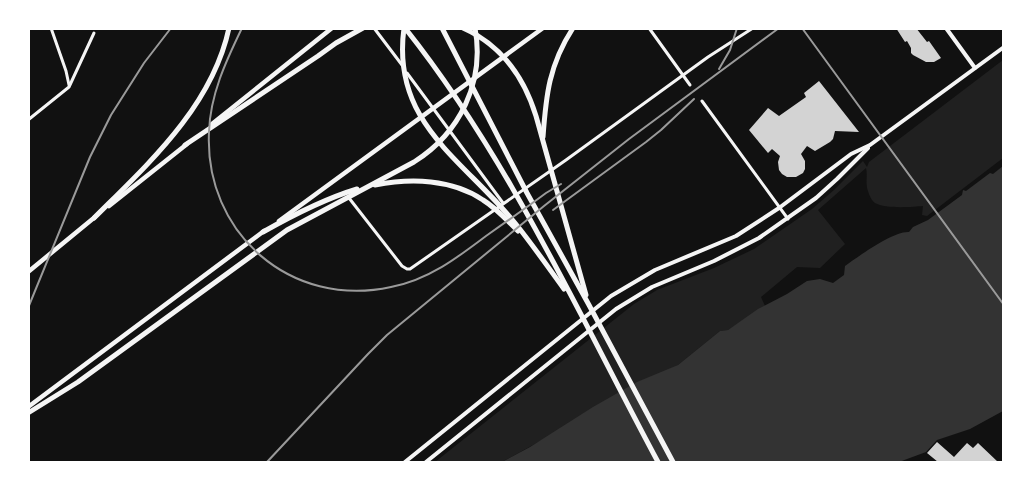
<svg xmlns="http://www.w3.org/2000/svg" width="1032" height="491" font-family="'Varela Round',sans-serif">
<style>
.green{fill:#202020}
.water{fill:#333}
.building{fill:#d3d3d3}
.lines{fill:none;stroke-linecap:round;stroke-linejoin:round}
.minor{stroke:#f5f5f5;stroke-width:3}
.tertiary{stroke:#f5f5f5;stroke-width:4}
.secondary{stroke:#f5f5f5;stroke-width:4}
.primary{stroke:#f5f5f5;stroke-width:4.5}
.motorway{stroke:#f5f5f5;stroke-width:5}
.rail{stroke:#9a9a9a;stroke-width:2}
</style>
<rect width="100%" height="100%" fill="#111"/>
<!-- green -->
<path class="green" d="M1003,60v98l-76,58 -5,-1 1,-9c-11,1 -38,3 -48,-3 -3,-2 -6,-8 -7,-12 -3,-8 0,-16 -2,-23l-48,42 27,34 -25,24 -23,-1 -36,30 4,9 -37,24 -8,1 -42,34 -176,97h-67l199,-158 23,-14 57,-22 40,-19 58,-40 22,-19 29,-29 4,6 2,-5z"/>
<!-- water -->
<path class="water" d="M1003,166v245l-33,18 -33,11 -11,12 -27,10h-397l28,-15 63,-40 44,-25 41,-17 42,-34 8,-1 30,-21 29,-15 20,-13 13,-2 13,4 11,-8 1,-9c14,-10 48,-35 64,-34l4,-5 15,-7 34,-25 1,-5 3,1 24,-18 3,1z"/>
<!-- building -->
<g class="building">
<path d="M896,28h20l11,14 2,-1 12,17 -7,4h-8l-13,-7 -2,-2v-5l-4,-7 -2,1z"/>
<path d="M819,81l40,51 -24,-1 -2,8 -3,3 -15,9 -8,-5 -6,8 4,7v8l-2,4 -7,4h-9l-5,-3 -3,-4 -1,-8 2,-6 -8,-7 -4,4 -19,-23 19,-22 11,8 27,-19 -2,-4z"/>
<path d="M937,442l17,15 13,-14 6,5 5,-5 20,19h-60l-11,-9z"/>
</g>
<g class="lines">
<!-- minor -->
<g class="minor">
<path d="M51,28l15,43 3,14"/>
<path d="M374,28l28,37"/>
<path d="M649,28l41,57"/>
<path d="M407,73l96,130"/>
<path d="M702,101l86,118"/>
<path d="M28,120l41,-33 25,-54"/>
<path d="M349,198l53,68 5,3h3l156,-109 142,-103 45,-29"/>
</g>
<!-- tertiary -->
<path class="tertiary" d="M946,28l29,40"/>
<!-- secondary -->
<g class="secondary">
<path d="M405,462l206,-166 44,-26 81,-34 43,-28 72,-54 19,-9 134,-98"/>
<path d="M426,462l190,-153 36,-22 62,-26 45,-23 57,-40 21,-19 31,-31"/>
</g>
<!-- primary -->
<g class="primary">
<path d="M212,124l120,-96"/>
<path d="M109,206l78,-62"/>
<path d="M279,221l264,-193"/>
<path d="M28,272l67,-55"/>
<path d="M28,407l236,-176"/>
</g>
<!-- motorway -->
<g class="motorway">
<path d="M404,28c-13,95 59,131 111,195 17,21 33,44 49,66"/>
<path d="M405,28c105,132 174,287 253,434"/>
<path d="M442,28l85,165 62,112 84,157"/>
<path d="M463,28c38,17 61,49 73,88l50,179"/>
<path d="M543,137c3,-42 6,-72 30,-109"/>
<path d="M185,145l133,-89 18,-13 27,-15"/>
<path d="M375,185c36,-7 77,-6 108,15 13,8 24,20 35,31"/>
<path d="M94,218c54,-54 118,-111 135,-190"/>
<path d="M263,232c30,-17 61,-33 94,-43"/>
<path d="M28,413l50,-31 209,-152 127,-68c46,-29 71,-80 61,-134"/>
</g>
<!-- rail -->
<g class="rail">
<path d="M242,28c-16,33 -32,67 -33,104 -5,101 82,177 182,155 37,-7 66,-29 95,-51 20,-14 40,-28 60,-43l15,-9"/>
<path d="M802,28l202,277"/>
<path d="M719,69l11,-19 7,-22"/>
<path d="M553,210l93,-68 15,-12 33,-31"/>
<path d="M28,308l62,-151 21,-42 33,-52 27,-35"/>
<path d="M267,462l101,-108 19,-19 157,-129 85,-67 150,-111"/>
</g>
</g>
<!-- border -->
<rect width="1032" height="491" fill="none" stroke="#ffffff" stroke-width="60"/>
</svg>
